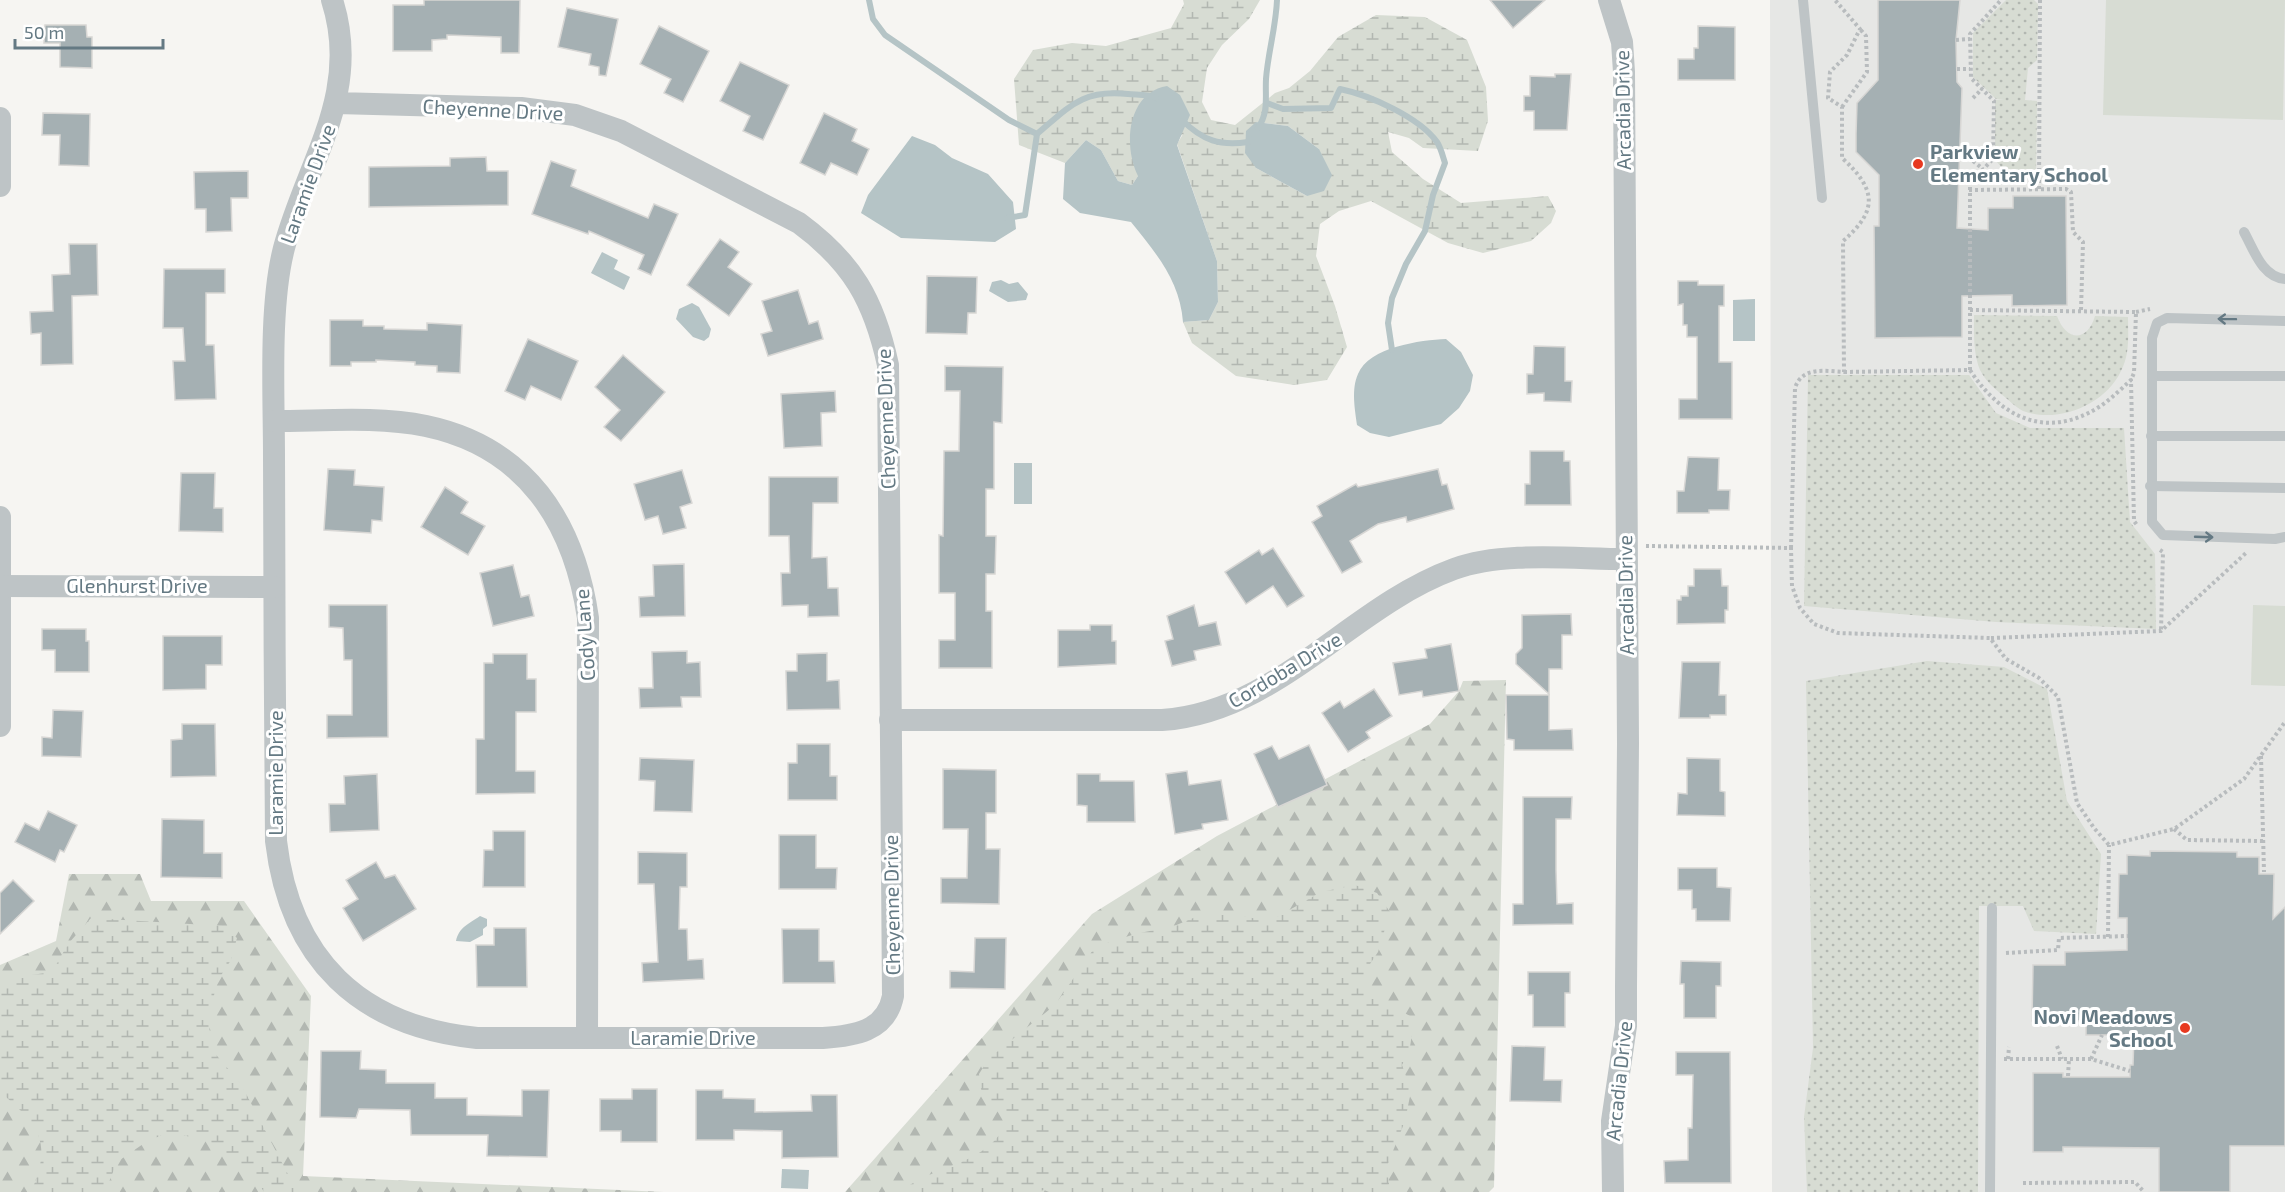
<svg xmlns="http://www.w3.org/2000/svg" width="2285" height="1192" font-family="'Exo 2',sans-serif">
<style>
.built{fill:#e6e7e5}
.forest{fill:url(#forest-firs)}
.wetland{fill:url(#wetland-marsh);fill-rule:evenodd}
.park{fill:url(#park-dots)}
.pitch{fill:#d7dcd3}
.water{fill:#b5c4c6}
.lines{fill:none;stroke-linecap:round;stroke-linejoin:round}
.stream{stroke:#b5c4c6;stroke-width:6}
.building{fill:#a5b0b3;stroke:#d7d6d4;stroke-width:1.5}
.path{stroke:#b8bcbe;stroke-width:4;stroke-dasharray:3 3;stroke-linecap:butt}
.lane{stroke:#bec4c6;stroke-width:10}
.street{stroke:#bec4c6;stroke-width:22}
.oneway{stroke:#647983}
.poi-dot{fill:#e73920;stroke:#fff;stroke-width:2}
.labels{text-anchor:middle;stroke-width:6;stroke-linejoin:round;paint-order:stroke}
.street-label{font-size:20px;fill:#647983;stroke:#fff}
.poi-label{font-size:20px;font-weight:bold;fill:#647983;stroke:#fff;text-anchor:start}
</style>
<defs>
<pattern id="forest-firs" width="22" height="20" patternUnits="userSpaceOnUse" patternTransform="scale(1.5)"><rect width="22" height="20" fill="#d7dcd3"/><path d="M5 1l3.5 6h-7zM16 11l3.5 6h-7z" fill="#b2b7b1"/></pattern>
<pattern id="wetland-marsh" width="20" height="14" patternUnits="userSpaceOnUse" patternTransform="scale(1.5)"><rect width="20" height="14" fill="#d7dcd3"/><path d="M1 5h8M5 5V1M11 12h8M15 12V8" fill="none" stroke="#b2b7b1"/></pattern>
<pattern id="park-dots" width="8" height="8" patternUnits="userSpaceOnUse" patternTransform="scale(1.5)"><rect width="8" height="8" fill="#d7dcd3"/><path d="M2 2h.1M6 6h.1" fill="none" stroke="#b2b7b1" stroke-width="1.8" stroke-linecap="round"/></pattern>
</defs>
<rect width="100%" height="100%" fill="#f6f5f2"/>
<!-- built -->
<path class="built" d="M1770,0h515v1192h-513z"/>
<!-- forest -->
<g class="forest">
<path d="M1506,680l-12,507 -5,5h-644l247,-278 125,-78 213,-112 29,-33 4,-10z"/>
<path d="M69,874h71l11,27h93l67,95 -8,180 361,16h-664v-227l56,-24z"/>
</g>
<!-- wetland -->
<g class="wetland">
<path d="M1183,0h77l-11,19 -27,26 -15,23 -5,34 9,18 24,5 40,-32 14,-5 21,-17 28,-34 38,-22 49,2 42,23 19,47 2,34 -10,30 -55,-3 -14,-10 -21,-6 4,20 31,27 38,24 87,-7 8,15 -5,12 -20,18 -48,12 -35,-10 -77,-42 -32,10 -19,13 -4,32 19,50 12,41 -20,33 -33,5 -58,-9 -44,-33 -9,-21 26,-2 9,-18 -1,-41 -40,-117 6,-10 -45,42 -6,9 -14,-4 -17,-31 -15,-10 -21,23 -46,-18 -5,-66 19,-29 39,-7 34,3 65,-18 13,-24zM1256,122l32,4 31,23 -12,47 -51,-28z"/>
<path d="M1355,885l22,8 13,19 -12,40 -12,18 -1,13 5,11 40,22c2,22 3,30 -8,49l9,26 -6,30 -18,45 2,18 -6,8h-334l-5,-2 -8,2h-135c30,-28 95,-27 106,-75l-20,-14 -6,-14 -2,-15 10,-16 66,-53 40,-58 40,-13 39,-8 24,-10 25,-3 47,8 51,-29z"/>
<path d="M91,918l132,8 14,12 -6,22 -13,20 -10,38 4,32 29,34 51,98 26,10h-54l-13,-21 -43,-30 -39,-9 -23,10 -29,20 -12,30h-74c22,-50 8,-67 -31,-100v-105l4,-8 48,-7 16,-28z"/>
</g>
<!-- park -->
<g class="park">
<path d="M2006,0h28l4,4 -1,56 -9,8 -3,32 12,1 -1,72h-29l-12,-13v-60l9,-1h-8l-23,-22v-44z"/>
<path d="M1974,315l83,1c9,25 30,27 38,0l33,1c0,19 2,37 -7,54 -16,34 -63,53 -98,40 -8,-4 -15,-12 -22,-17 -8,-7 -16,-14 -21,-24 -7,-17 -6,-37 -6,-55z"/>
<path d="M1808,375h161l27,38 34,15h94l6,94 25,32 1,75 -160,-7 -192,-16z"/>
<path d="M1927,661l77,6 43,22 20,112 34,53 -5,80 -62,-3 -11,-25h-44l-1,286h-171l-3,-75 9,-69 -7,-367z"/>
</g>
<!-- pitch -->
<g class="pitch">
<path d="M2106,0h179l-2,120 -180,-5z"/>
<path d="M2253,605l32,1v80l-34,-1z"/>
</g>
<!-- water -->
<g class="water">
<path d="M1167,86l13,9 10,20 -13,30 40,116 1,41 -9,18 -26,2c-3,-41 -27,-69 -52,-100l-51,-9 -17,-14 2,-36 21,-23 15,10 17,31 14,4 6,-9c-15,-30 -11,-83 29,-90z"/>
<path d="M1256,122l32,4 31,23 13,26 -8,16 -17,5 -51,-28 -11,-15 1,-22z"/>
<path d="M912,136l23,9 17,13 36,16 25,28 3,27 -21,13 -94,-4 -40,-25 7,-18z"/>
<path d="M602,252l16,8 -4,9 16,8 -6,13 -33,-17z"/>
<path d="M1001,280l8,4 9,-2 10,12 -2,6 -18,2 -19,-11 3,-9z"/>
<path d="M1755,299v42h-22v-41z"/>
<path d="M692,303l7,4 12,22 -2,8 -5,4 -11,-4 -17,-18 3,-10z"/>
<path d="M1446,339l15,13 12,23 -3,16 -11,17 -18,16 -52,13 -19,-4 -13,-8c-2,-15 -6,-36 1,-51 11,-27 63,-34 88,-35z"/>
<rect x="1014" y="463" width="18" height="41"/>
<path d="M480,916l7,3v7l-4,3v6l-13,7 -14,-1c3,-14 13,-17 24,-25z"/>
<path d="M782,1169l27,1 -1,19 -27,-1z"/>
</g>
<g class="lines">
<!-- stream -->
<g class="stream">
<path d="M869,0l4,19 12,16 124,85 28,14"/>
<path d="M1267,103l16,6 48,-1 9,-19c29,6 79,28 97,53 4,6 6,15 8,21l-12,32 -8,36 -19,33 -14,34 -4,25 4,27"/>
<path d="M1182,120c21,21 38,26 66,22l2,-3"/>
<path d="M1258,128c11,-16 7,-31 8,-49 2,-27 10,-52 11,-79"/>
<path d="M1007,218l18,-3 12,-81c32,-27 45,-45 91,-40 9,1 20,0 28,4"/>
</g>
</g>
<!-- building -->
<g class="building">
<path d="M424,0h96l-1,53h-18v-16l-54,-2v4l-15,1v11h-39v-46h31z"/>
<path d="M1490,0h55l-32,28z"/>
<path d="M1878,0h82l-4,40 1,42 5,6 -5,140 31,2v-22h25v-12h53l1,109 -55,1v-11l-50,1v41l-87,1 -1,-112h5v-51l-23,-23v-18l1,-31 21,-23z"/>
<path d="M567,8l51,11 -12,57 -7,-1v-8l-10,-2 2,-11 -33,-7z"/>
<path d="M45,25h41l1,12h5v31l-32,-1v-24h-16z"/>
<path d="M659,26l50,25 -26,51 -19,-9 7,-14 -31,-15z"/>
<path d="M1698,26l37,1v53h-57v-21h16v-11h4z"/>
<path d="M740,62l49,23 -26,55 -20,-9 7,-15 -30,-15z"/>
<path d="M1555,74h16l-4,56h-33v-19h-10v-15h6v-20l25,1z"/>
<path d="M43,113l47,1 -1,52 -30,-1 1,-30h-18z"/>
<path d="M824,113l33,16 -5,12 17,8 -12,26 -26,-12 -6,12 -25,-12z"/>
<path d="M486,157l1,14h21v34l-139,2v-40l81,-1v-8z"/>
<path d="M551,161l25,9 -5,16 77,32 6,-14 24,10 -27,61 -13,-6 6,-14 -55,-24 -1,3 -56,-20z"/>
<path d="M248,171v27h-17l1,33 -26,1v-23h-11l-1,-37z"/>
<path d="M720,239l19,13 -11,15 24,17 -23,32 -42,-31z"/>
<path d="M69,244h28l1,51 -26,1 1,68 -32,1v-32l-10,1 -1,-22 23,-1 -1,-36 18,-1z"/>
<path d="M164,269h61v24h-19v52h8l2,54 -41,1 -2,-39h12l-2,-33h-20z"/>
<path d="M927,276l50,1 -1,36h-8l-1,21 -41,-1z"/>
<path d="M1678,281h20v4h26v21h-5v56h13v57h-53v-20h18v-62h-10v-12h-4v-21l-5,1z"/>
<path d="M798,290l11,34 9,-3 5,18 -55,17 -7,-22 11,-3 -10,-30z"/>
<path d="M330,320h33v6h21v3l43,1v-7l35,2 -2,48 -23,-1v-6l-22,-1v-3l-39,-2v2h-25v4h-21z"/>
<path d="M528,339l50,22 -17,39 -30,-14 -6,14 -20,-9z"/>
<path d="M1534,346l31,1v34h7l-1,21 -27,-1v-8l-17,1v-20h6z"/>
<path d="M623,355l42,37 -44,49 -17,-14 16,-17 -25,-23z"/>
<path d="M945,366l58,1 -1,56 -8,-1v67h-8v47h10l-1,38h-9v37h6v57h-53v-28h16v-47h-16v-58l4,1 1,-85h15l1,-60h-15z"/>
<path d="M835,391l1,21 -15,1 1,33 -38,2 -3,-54z"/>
<path d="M1530,451h34v10h6l1,44h-46v-21h5z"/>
<path d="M1688,457l31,1 -1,32h12l-1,20h-20v3h-32v-22h7z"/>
<path d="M328,469l27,1 -1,15 30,2 -2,34 -10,-1 -1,13 -47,-3z"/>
<path d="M1438,469l4,16 5,-1 7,25 -47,13 -1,-5 -28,7 -28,17 12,21 -20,11 -30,-51 10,-6 -5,-10 39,-22 2,3z"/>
<path d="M682,470l10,33 -12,4 6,21 -23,6 -5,-18 -13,4 -11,-36z"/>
<path d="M181,473h34l-1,35h9v24l-44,-1z"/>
<path d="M769,477h69v26h-25l-1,55 15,-1 1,31h10l1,28 -31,1v-12l-26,1 -1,-33h9l-1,-37h-20z"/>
<path d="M445,487l23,15 -7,11 24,13 -17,29 -47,-28z"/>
<path d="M1273,548l31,48 -17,11 -14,-21 -27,18 -21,-32 34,-22 3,5z"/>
<path d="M684,564l1,52 -45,1 -1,-20 15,-1 -1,-31z"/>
<path d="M513,565l8,32 8,-2 5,21 -41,10 -13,-53z"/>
<path d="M1694,569h27l1,17h6v24h-3v13l-48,1v-24h4v-4h7v-10h6z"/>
<path d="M329,605h58l1,132 -61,1v-23h25v-55h-8l-1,-32 -14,-1z"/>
<path d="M1194,605l5,21 17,-4 5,23 -27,6 2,9 -24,6 -7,-25 8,-2 -6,-23z"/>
<path d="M1571,614l1,21h-10v34h-13v25l-33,-30v-10l6,-6v-33z"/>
<path d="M1090,625h22v16h4v23l-58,3v-37h32z"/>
<path d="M42,629h44v12h3v31h-34v-22h-13z"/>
<path d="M163,636h59v29h-16v24l-43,1z"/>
<path d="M1451,644l8,47 -36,6 -1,-6 -23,4 -6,-32 34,-5 -2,-9z"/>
<path d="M687,651v12l13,-1 1,35h-20l1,10 -42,1 -1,-20h14l-1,-36z"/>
<path d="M827,653v28l12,-1 1,29 -53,1 -1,-39h11v-17z"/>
<path d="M493,654h34v25h9v33h-20v59h19v22l-59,1v-55h8v-76h9z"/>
<path d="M1682,662h38l-1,33h7v20h-16v3h-31z"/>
<path d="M1374,689l18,27 -26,16 4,6 -22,14 -26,-39 18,-12 4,7z"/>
<path d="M1506,695h43v35l23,-1 1,21h-59v-10l-7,-1z"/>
<path d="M53,710l30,1 -2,46 -39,-1v-19l10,1z"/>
<path d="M182,724h33l1,52 -45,1v-37l11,-1z"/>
<path d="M797,744h33v32h7v24h-49v-37h9z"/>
<path d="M1309,745l18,40 -49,22 -24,-53 18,-8 7,13z"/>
<path d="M640,758l54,2 -2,52 -38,-1 1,-30 -16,-1z"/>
<path d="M1687,758l33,1v32l5,1v24l-48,-1 1,-22 9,1z"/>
<path d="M943,769l53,1v43h-10v36h14l-1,55 -58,-1v-25h26l1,-49h-25z"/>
<path d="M1187,771l2,14 32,-5 7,40 -26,4 1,5 -28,5 -9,-60z"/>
<path d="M377,774l2,56 -49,2 -1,-28h16l-1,-28z"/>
<path d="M1077,774h23v7h34l1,41h-48v-16l-10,-1z"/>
<path d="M1523,797h49l-1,22h-15v51l1,34 16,-1v21l-60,1v-21h10z"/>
<path d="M48,811l29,14 -13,27 -4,-2 -5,12 -40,-20 10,-19 14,7z"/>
<path d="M162,819l42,1v33h18v25l-61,-1z"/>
<path d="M493,831h32v56h-42l1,-37h9z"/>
<path d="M779,835h37v33h21l-1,21h-57z"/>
<path d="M2150,851l87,1v5h22v17h15l-1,45 12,-12v239h-55v46h-71v-44l-96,-1v5h-30v-79h30v4h67v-12h3l1,-30h-48v-14h-54l1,-56h32v-13l62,-2v-32h-9l1,-44h8v-19l23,1z"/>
<path d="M638,852l49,1v34h-7l-1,42h8l1,31 15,-1 1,20 -61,3 -1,-19 16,-1 -4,-78h-16z"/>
<path d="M376,862l9,16 10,-3 21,34 -53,32 -20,-33 15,-9 -12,-19z"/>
<path d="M1678,868h39v19l14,1 -1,33h-34v-12h-4v-19h-14z"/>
<path d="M13,880l21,21 -34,33v-41z"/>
<path d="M494,928h32l1,59h-50l-1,-42h18z"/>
<path d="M782,929h37v32h15l1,22h-52z"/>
<path d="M975,938h31l-1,51 -55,-1v-17l24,1z"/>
<path d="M1681,961l40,1v24h-5v32h-32v-34h-4z"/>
<path d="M1528,972h42v21h-5v34h-32v-32h-5z"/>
<path d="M1512,1046l33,1 -1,33h18l-1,22 -51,-1z"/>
<path d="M321,1051h40l-1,18 26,1v13h49v15h32v17l55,1v-26h27l-2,67 -60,-1 1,-21h-77l-1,-25 -51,-1 -3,9 -36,-1z"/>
<path d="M1676,1052h54l1,131h-66l-1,-22 24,-1v-32h4l1,-53h-17z"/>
<path d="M632,1089h25v53h-36v-11h-21v-32h32z"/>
<path d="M696,1090h27v8l32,1v13l57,-1 -1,-16h26l1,62 -56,1v-27l-48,-1v10h-38z"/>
</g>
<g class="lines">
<!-- path -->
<g class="path">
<path d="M1956,40l14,-1"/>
<path d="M1957,69h13"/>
<path d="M1973,98l9,-9"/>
<path d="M1842,107l25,-35 -1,-36 -6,-7"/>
<path d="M1973,161l10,8"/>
<path d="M2039,189l1,-189"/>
<path d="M1969,190l97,-1 5,3 2,40 10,10 -2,68"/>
<path d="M1970,310l166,2 -2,61 -3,7"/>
<path d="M2136,312l14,-3"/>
<path d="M1970,370v-187l23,-24 1,-58 -23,-23 -1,-44 31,-34"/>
<path d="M1844,372l126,-2c31,48 77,70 129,37 11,-7 22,-18 32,-27l3,141 3,4"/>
<path d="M1646,546l145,2 1,38 8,22 14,16 24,9 152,5 16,21 33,19 19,19 19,106 17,25 15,17 65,-16 70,-50 41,-57"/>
<path d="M1791,548l4,-160c7,-22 31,-17 49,-16l-1,-131c36,-31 33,-52 -1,-83v-51l-14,-9 2,-26 17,-17 13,-26 -25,-29"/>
<path d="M2160,550l3,2 -2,79"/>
<path d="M1991,638l170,-7 85,-78"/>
<path d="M2261,756l3,116"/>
<path d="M2174,829l13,11 76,1"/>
<path d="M2108,937l1,-92"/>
<path d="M2006,953l52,-3 1,-12 69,-2"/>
<path d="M2057,1046l5,13"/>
<path d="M2004,1059h87l39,12"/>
<path d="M2008,1059l1,-12"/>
<path d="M2091,1059l11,-24"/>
<path d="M2068,1076l1,-17"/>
<path d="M2023,1183l112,-1 9,10"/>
</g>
<!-- lane -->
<g class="lane">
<path d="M1803,0l19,198"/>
<path d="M2244,232c10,18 18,45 41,47"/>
<path d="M2285,321l-118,-3 -10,5 -5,15v184l11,13 112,4 10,-2"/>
<path d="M2152,376h133"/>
<path d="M2151,436h134"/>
<path d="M2150,486l135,2"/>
<path d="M1990,1192l2,-284"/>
</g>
<!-- street -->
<g class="street">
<path d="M332,0c30,93 -25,162 -48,248 -15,58 -10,146 -10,208 0,128 1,257 2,385 14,118 83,185 201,197h346c30,-2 63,-6 70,-42l-5,-631c-14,-65 -36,-103 -89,-142l-178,-92 -46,-16 -54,-7 -184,-5"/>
<path d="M1609,0l13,42 2,30 4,671 -2,244v39l-14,95 1,71"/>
<path d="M0,118v68"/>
<path d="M274,421c50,0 103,-5 152,5 100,21 148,96 162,192l-1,420"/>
<path d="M0,517v209"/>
<path d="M0,586l274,1"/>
<path d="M890,720h272c116,-8 188,-113 292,-151 50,-18 118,-10 172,-10"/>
</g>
</g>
<!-- one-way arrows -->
<defs><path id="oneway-shaft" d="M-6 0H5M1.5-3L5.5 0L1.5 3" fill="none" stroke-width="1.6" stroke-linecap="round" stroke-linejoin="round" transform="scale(1.5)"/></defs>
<g class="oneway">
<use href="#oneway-shaft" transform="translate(2227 319) rotate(-179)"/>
<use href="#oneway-shaft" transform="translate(2204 537) rotate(2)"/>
</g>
<!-- markers -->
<g class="poi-dot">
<circle cx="1918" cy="164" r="6"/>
<circle cx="2185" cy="1028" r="6"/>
</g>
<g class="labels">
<!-- street labels -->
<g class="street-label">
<text transform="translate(493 110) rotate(3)" y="7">Cheyenne Drive</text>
<text transform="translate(1623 110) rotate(-91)" y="7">Arcadia Drive</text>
<text transform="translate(308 184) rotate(-70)" y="7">Laramie Drive</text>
<text transform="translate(886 419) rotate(-92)" y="7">Cheyenne Drive</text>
<text x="137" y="593">Glenhurst Drive</text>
<text transform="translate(1626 595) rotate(-91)" y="7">Arcadia Drive</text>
<text transform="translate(585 635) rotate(-94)" y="7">Cody Lane</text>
<text transform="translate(1285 670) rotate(-31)" y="7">Cordoba Drive</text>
<text transform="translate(276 773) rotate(-90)" y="7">Laramie Drive</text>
<text transform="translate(892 905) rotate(-91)" y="7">Cheyenne Drive</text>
<text x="693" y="1045">Laramie Drive</text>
<text transform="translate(1619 1081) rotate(-84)" y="7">Arcadia Drive</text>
</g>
<!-- poi labels -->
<g class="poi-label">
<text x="1930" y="159">Parkview<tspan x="1930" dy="23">Elementary School</tspan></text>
<text x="2173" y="1024" text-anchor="end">Novi Meadows<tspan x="2173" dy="23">School</tspan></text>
</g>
</g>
<!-- scale -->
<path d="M15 39v9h148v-9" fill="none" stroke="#647983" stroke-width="3"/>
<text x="24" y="39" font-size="18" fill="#647983" stroke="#ffffff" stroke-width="4.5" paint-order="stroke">50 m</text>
</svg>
